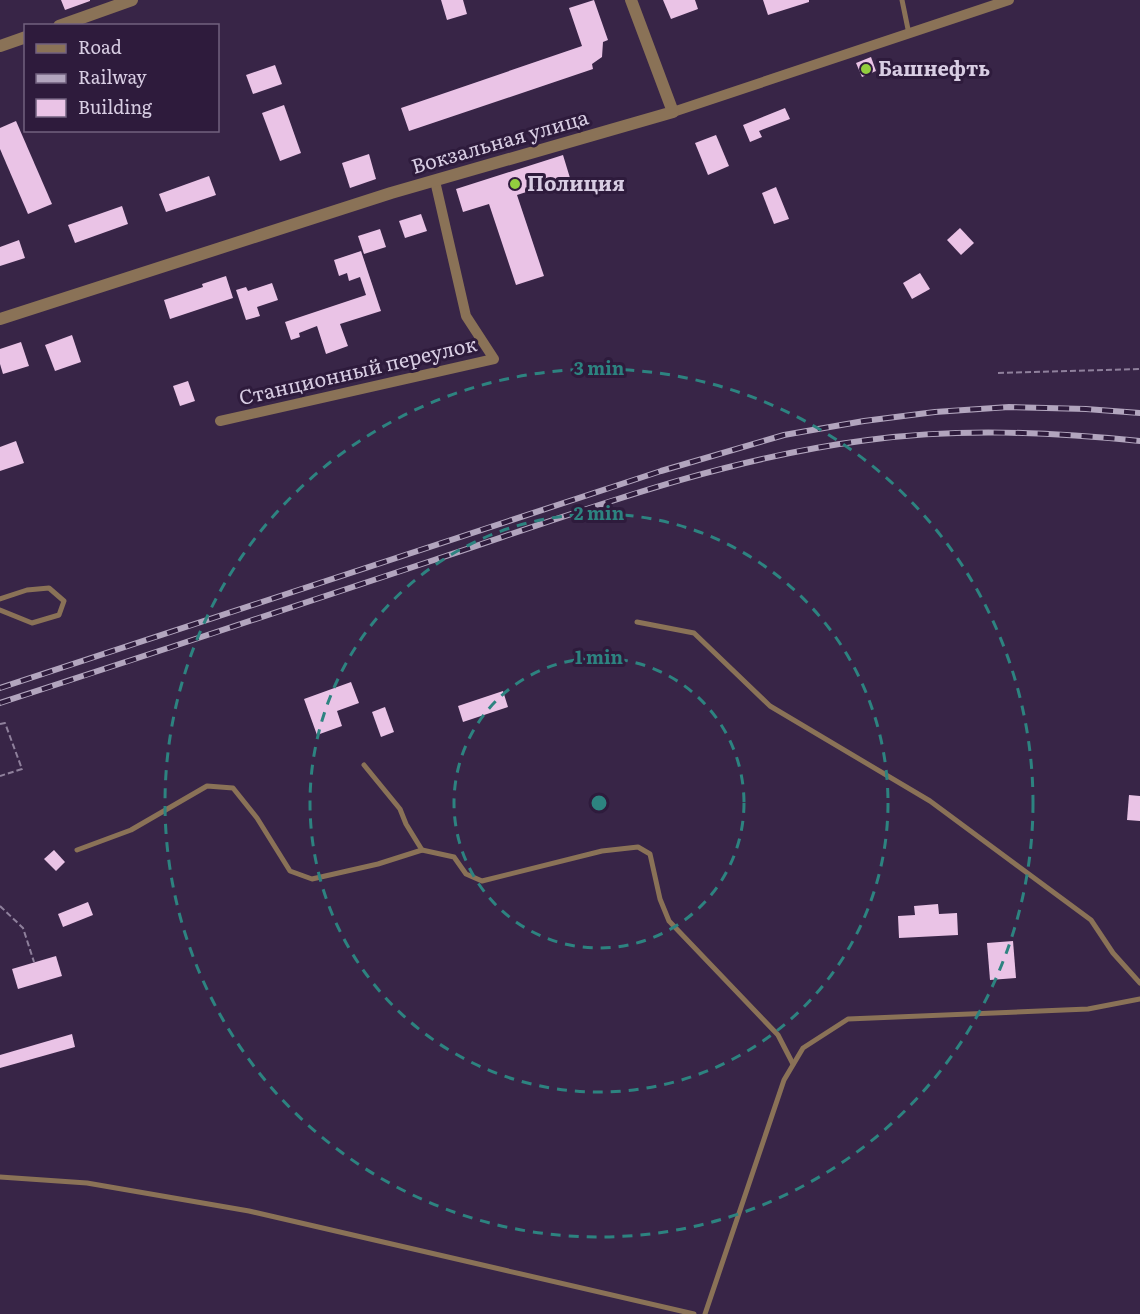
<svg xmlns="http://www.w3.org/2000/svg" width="1140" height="1314" font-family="Literata,serif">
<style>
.building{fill:#eac3e6}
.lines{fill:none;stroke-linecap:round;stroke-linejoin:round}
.path{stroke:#8f809c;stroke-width:2;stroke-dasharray:6 3;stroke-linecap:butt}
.service{stroke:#8a7257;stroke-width:5}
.minor{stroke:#8a7257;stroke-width:10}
.tertiary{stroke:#8a7257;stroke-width:12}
.rail-casing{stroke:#b2a5be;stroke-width:6}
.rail{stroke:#2e1b3c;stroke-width:4;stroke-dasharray:11;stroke-linecap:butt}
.ring{fill:none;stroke:#2d8380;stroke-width:3;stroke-dasharray:10 8}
.poi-dot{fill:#92cd3f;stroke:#2e1b3c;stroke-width:2}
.labels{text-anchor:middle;stroke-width:6;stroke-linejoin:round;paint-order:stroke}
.poi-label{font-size:20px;font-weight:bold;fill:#d8cde3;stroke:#2e1b3c;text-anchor:start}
.street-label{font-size:20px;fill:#d8cde3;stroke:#2e1b3c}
.centre{fill:#2d8380;stroke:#2e1b3c;stroke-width:3}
.ring-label{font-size:18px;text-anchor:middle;font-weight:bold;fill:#2d8380;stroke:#2e1b3c;stroke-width:6;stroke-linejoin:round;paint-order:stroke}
</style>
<rect width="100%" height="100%" fill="#382547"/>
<!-- building -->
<g class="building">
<path d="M61,0h29v1l-25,9z"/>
<path d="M441,0h22l4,14 -20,6z"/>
<path d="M594,0l14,40 -5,2 -1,15 -10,7 1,5 -184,62 -8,-23 181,-62 -13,-38z"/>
<path d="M663,0h32l3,9 -27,10z"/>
<path d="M763,0h46v2l-41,13z"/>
<path d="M871,57l5,14 -14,6 -6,-14z"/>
<path d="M275,65l7,19 -29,10 -7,-19z"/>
<path d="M284,105l17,48 -21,8 -18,-48z"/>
<path d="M785,108l5,11 -31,12 3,6 -12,5 -7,-17z"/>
<path d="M16,121l36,83 -24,10 -28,-65v-21z"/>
<path d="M716,135l13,31 -21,9 -13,-32z"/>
<path d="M369,154l7,25 -26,9 -8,-25z"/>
<path d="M563,155l7,23 -53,17 27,81 -28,9 -27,-81 -26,8 -7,-23z"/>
<path d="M209,176l7,19 -50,17 -7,-18z"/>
<path d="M776,187l13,32 -15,5 -12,-31z"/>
<path d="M122,206l6,18 -53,19 -7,-18z"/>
<path d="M421,214l6,17 -22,7 -6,-17z"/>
<path d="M960,228l14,15 -13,12 -14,-15z"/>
<path d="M380,229l6,18 -22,7 -6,-18z"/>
<path d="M19,240l6,18 -25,8v-19z"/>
<path d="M361,251l20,60 -41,13 8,22 -22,8 -9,-28 -18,7 1,4 -9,3 -6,-18 81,-27 -6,-18 -11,4 -2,-8 -8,3 -5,-16z"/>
<path d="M920,273l10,16 -18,10 -9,-16z"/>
<path d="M226,276l7,22 -63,21 -6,-19 39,-13 -1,-3z"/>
<path d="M272,283l6,17 -21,7 3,9 -14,4 -10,-30 10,-3 2,4z"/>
<path d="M72,335l9,27 -26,9 -10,-26z"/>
<path d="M21,342l8,24 -26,8 -3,-10v-15z"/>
<path d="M188,381l7,20 -15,5 -7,-20z"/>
<path d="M16,441l8,22 -24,8v-24z"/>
<path d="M351,682l8,21 -22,8 5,15 -25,9 -13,-36z"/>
<path d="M503,691l5,16 -45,15 -5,-16z"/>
<path d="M385,707l9,25 -13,5 -9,-25z"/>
<path d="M1129,795l11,1v25l-13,-1z"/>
<path d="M54,850l11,12 -9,9 -12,-12z"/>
<path d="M88,902l5,13 -30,12 -5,-13z"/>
<path d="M938,904l1,10 18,-1 1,22 -59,3 -1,-22 17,-1 -1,-9z"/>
<path d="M1013,941l3,37 -26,2 -3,-37z"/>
<path d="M56,956l6,20 -44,13 -6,-20z"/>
<path d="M72,1034l3,13 -75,21v-13z"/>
</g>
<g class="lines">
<!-- path -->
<g class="path">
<path d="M998,373l142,-4"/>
<path d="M0,724l5,-1 17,46 -22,7"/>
<path d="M0,906l23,22 11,34"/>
</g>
<!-- service -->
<g class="service">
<path d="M902,0l7,34"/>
<path d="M0,599l27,-9 22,-2 15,13 -5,14 -27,8 -32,-13"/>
<path d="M637,622l57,11 76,73 160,95 161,119 22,33 27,30"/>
<path d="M364,765l36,44 6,15 16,26"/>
<path d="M77,850l54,-20 76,-44 26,2 24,30 33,53 22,8 66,-15 44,-14 32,7 12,17 16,7 120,-30 36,-4 12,7 10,45 9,22 109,114 15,29"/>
<path d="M0,1177l87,6 162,28 445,103"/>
<path d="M705,1314l79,-234 19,-32 45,-29 240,-10 52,-10"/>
</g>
<!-- minor -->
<g class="minor">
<path d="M673,112l336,-112"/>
<path d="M220,421l274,-62 -28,-43 -31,-135"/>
</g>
<!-- tertiary -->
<g class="tertiary">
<path d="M59,26l73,-26"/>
<path d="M0,46l26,-9"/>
<path d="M0,319l391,-126 282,-81 -42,-112"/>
</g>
<defs>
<g id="rail">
<path d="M0,688l661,-217 123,-36 80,-14 71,-9 74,-5 77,2 54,4"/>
<path d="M0,703c145,-47 289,-95 434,-143 142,-47 284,-101 434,-120 90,-12 182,-8 272,1"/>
</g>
</defs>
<!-- rail casing -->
<use href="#rail" class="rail-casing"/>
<!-- rail -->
<use href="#rail" class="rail"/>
</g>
<!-- distance rings -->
<g class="ring">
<circle cx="599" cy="803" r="145"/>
<circle cx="599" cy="803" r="289"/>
<circle cx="599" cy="803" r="434"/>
</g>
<!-- markers -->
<g class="poi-dot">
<circle cx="866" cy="69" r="6"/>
<circle cx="515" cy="184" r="6"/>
</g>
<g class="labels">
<!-- poi labels -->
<g class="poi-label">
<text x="878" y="76">Башнефть</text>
<text x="527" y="191">Полиция</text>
</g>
<!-- street labels -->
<g class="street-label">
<text transform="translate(500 142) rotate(-16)" y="7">Вокзальная улица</text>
<text transform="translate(358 371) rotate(-13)" y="7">Станционный переулок</text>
</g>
</g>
<circle cx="599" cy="803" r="9" class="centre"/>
<g class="ring-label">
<text x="599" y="375">3 min</text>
<text x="599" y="520">2 min</text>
<text x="599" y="664">1 min</text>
</g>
<!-- legend -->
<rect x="24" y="24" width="195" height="108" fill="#2e1b3c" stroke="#72627f" stroke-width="1.5"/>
<rect x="36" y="44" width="30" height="9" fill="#8a7257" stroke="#72627f" stroke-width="1.5"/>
<text x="78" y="54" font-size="18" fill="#d8cde3">Road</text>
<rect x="36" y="74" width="30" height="9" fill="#b2a5be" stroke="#72627f" stroke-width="1.5"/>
<text x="78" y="84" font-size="18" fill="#d8cde3">Railway</text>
<rect x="36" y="99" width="30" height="18" fill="#eac3e6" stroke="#72627f" stroke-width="1.5"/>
<text x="78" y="114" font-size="18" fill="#d8cde3">Building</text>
</svg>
